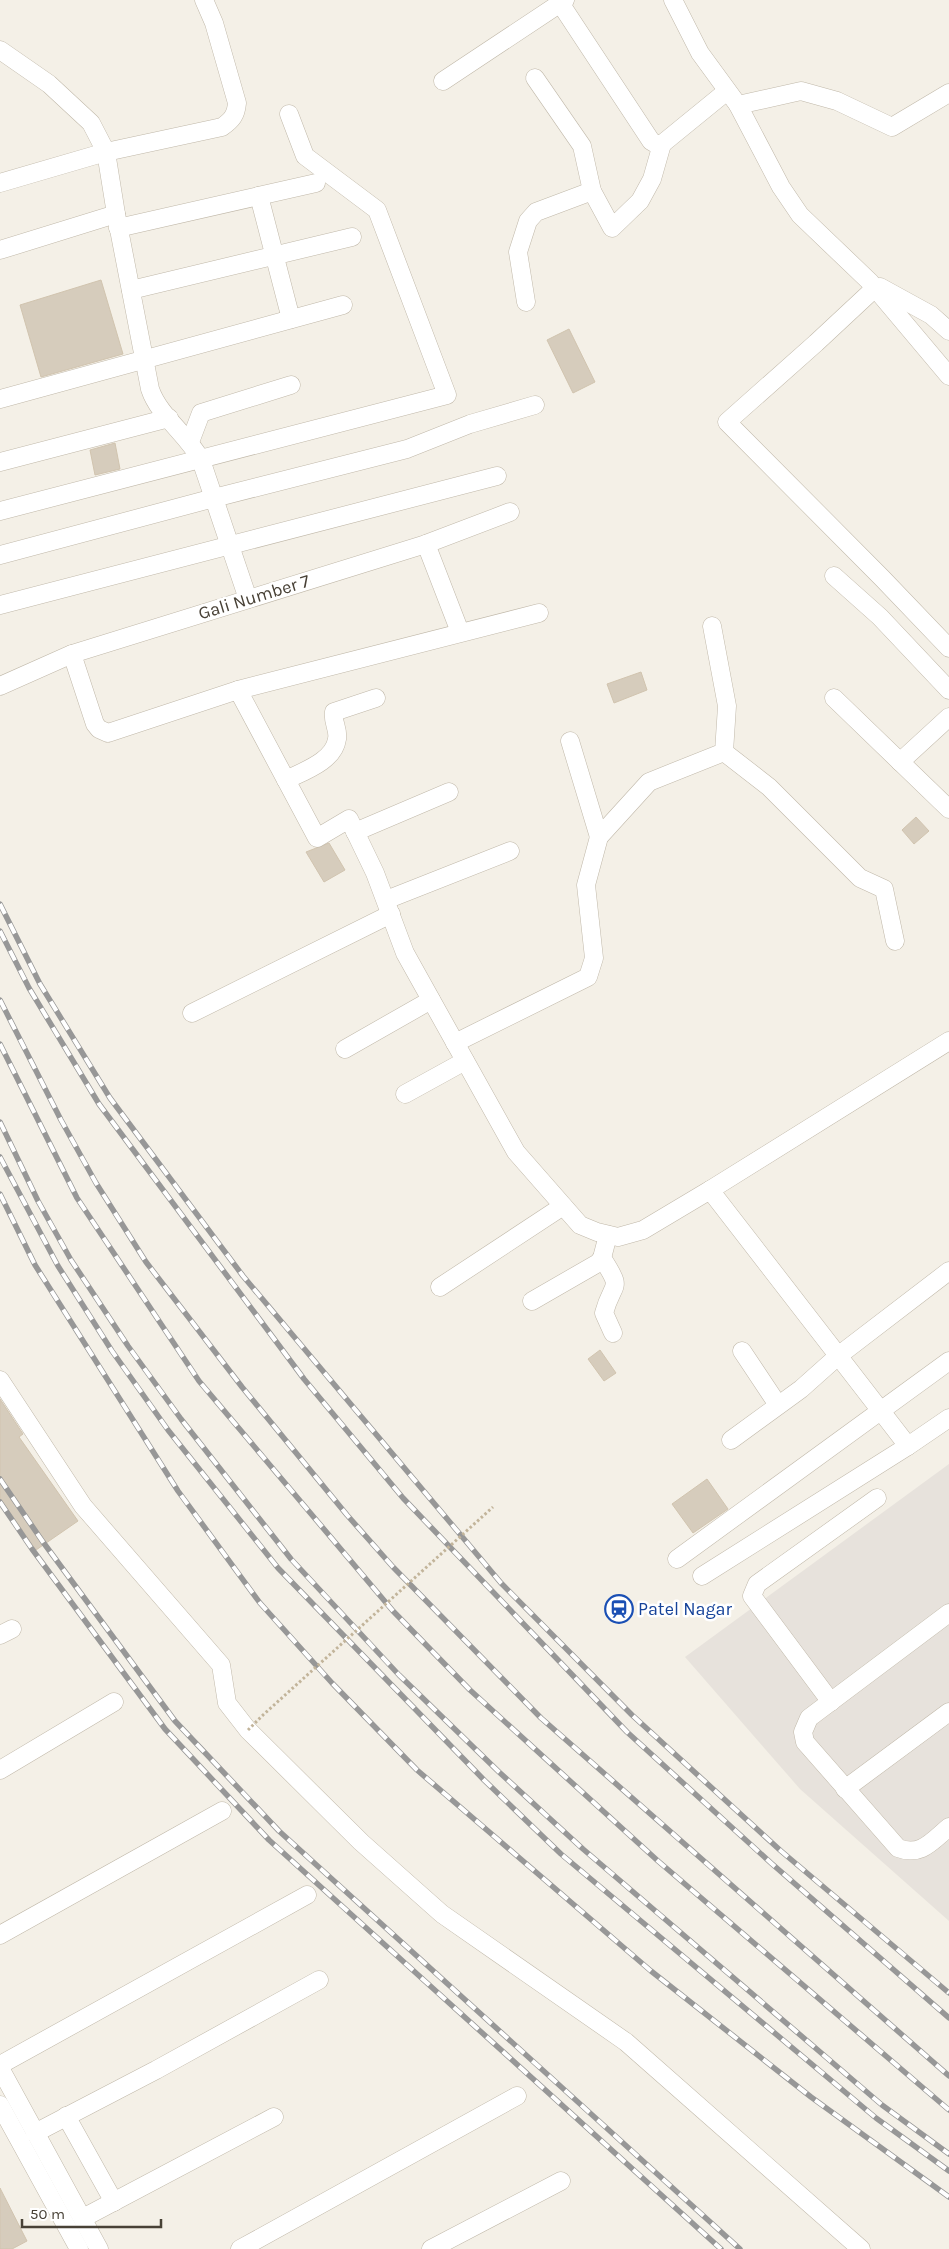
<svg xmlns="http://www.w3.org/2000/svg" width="949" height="2249" font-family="Karla,sans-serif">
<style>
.industrial{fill:#e7e2dc}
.building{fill:#d6ccbc;stroke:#d1c4af}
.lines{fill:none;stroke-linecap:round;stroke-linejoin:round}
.minor-casing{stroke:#c0b8a9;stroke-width:19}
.minor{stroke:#fff;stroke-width:18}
.rail-casing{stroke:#979797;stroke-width:5.5}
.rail{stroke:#fff;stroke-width:4;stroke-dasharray:11;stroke-linecap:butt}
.path-bridge{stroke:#c2b49a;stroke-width:3;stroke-dasharray:2.5 2.5;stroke-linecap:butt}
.labels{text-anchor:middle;stroke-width:5;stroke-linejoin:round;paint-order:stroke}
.street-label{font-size:18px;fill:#484136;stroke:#fff}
.transit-label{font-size:18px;fill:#164399;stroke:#fff;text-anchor:start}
</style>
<rect width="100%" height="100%" fill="#f4f0e7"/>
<!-- industrial -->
<path class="industrial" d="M949,1464v457l-149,-132 -115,-132z"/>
<!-- building -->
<g class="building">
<path d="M101,280l22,74 -82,23 -21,-72z"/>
<path d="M569,329l26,53 -22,11 -26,-53z"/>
<path d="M115,443l5,26 -25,6 -5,-25z"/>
<path d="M641,672l6,18 -33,13 -7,-19z"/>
<path d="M916,817l13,14 -15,13 -12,-14z"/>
<path d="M329,843l16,27 -21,12 -18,-30z"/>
<path d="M600,1350l16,23 -12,8 -16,-22z"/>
<path d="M0,1399l23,35 -4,3 59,84 -42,29 -36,-52z"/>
<path d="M707,1479l21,30 -35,24 -21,-29z"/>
<path d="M0,2188l27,53 -15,8h-12z"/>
</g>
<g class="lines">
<defs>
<g id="minor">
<path d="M673,0l27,53 38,52 43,82 19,28 70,67 79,94"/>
<path d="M560,3l91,138 5,3h6l65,-53"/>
<path d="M0,50l49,34 42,39 15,29 10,62 34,175c9,27 37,45 51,71l47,139"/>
<path d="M535,78l47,68 10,45 20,37 28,-27 12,-22 10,-35"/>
<path d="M443,81l122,-81"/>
<path d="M738,105l63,-14 36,10 55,26 57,-34"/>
<path d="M0,183l106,-31 116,-25c10,-7 14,-12 15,-24l-23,-80 -10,-23"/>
<path d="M259,196l32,123"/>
<path d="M118,228l198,-45"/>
<path d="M0,250l116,-36"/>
<path d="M880,287l51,28 18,16"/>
<path d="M875,288l-59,55 -89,79 155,156 67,70"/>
<path d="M131,290l221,-53"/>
<path d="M526,302l-8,-50 10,-31 8,-9 56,-21"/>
<path d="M0,399l343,-94"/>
<path d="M190,442l11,-29 90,-28"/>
<path d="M0,462l169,-44"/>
<path d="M0,511l447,-116 -70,-185 -72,-54 -16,-42"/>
<path d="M426,544l34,88"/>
<path d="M0,555l214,-57 193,-49 63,-25 65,-19"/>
<path d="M834,576l46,41 69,73"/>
<path d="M0,605l497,-129"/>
<path d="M72,654l23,70 4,5 9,4 130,-43 79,148 32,-19 26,54 30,80 111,199 64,73 17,7 21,5 25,-7 67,-40 198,256 41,-28"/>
<path d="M0,686l72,-32 354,-110 84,-32"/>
<path d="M238,690l301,-77"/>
<path d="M834,698l115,111"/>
<path d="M570,741l29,96"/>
<path d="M724,752l45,35 91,91 24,11 11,52"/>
<path d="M900,762l49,-45"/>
<path d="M286,780c18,-9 48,-19 51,-41 2,-9 -5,-18 -3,-27l42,-14"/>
<path d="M355,832l94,-40"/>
<path d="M386,900l124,-49"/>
<path d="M192,1013l199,-99"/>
<path d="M455,1043l133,-66 6,-19 -8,-73 13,-48 50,-55 75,-30 3,-46 -15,-80"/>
<path d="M345,1049l86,-49"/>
<path d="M405,1094l60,-33"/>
<path d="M710,1190l239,-149"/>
<path d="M602,1258c22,34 11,22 2,55l9,20"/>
<path d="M440,1287l123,-81"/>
<path d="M532,1301l66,-38 4,-5 6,-23"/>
<path d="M742,1351l36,54"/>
<path d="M0,1380l83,126 138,159 6,38 21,27 113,112 81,72 184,128 235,207"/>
<path d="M731,1440l70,-51 37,-33 111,-85"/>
<path d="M677,1559l272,-198"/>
<path d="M702,1576l206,-130"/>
<path d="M949,1613l-140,105 -6,14 2,10 93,106c23,9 34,-7 51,-21"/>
<path d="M0,1635l12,-6"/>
<path d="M831,1702l-79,-106 5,-12 120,-86"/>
<path d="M0,1770l114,-68"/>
<path d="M845,1789l104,-77"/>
<path d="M0,1935l222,-124"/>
<path d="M0,2065l307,-170"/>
<path d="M0,2068l99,181"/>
<path d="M0,2105l79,144"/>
<path d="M66,2116l48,86"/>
<path d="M35,2133l121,-63 163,-90"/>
<path d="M83,2218l191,-101"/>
<path d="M240,2249l277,-153"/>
<path d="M431,2249l130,-68"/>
</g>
</defs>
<!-- minor casing -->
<use href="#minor" class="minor-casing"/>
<!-- minor -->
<use href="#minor" class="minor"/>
<defs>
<g id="rail">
<path d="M0,904l40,80 70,114 133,178 258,307 131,132 149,136 168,142"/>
<path d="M0,931l29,57 70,116 205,275 99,119 224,234 144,131 178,155"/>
<path d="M0,1000l61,120 35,63 50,79 96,125 105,128 46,52 148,151 408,358"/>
<path d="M0,1044l77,154 122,183 194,230 77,79 188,171 291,249"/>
<path d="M0,1122l38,79 33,59 57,86 53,73 110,140 108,116 100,97 84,77 299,256 67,49"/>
<path d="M0,1157l58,109 54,85 56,79 110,138 206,212 77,74 315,264 73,53"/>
<path d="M0,1194l35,71 143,226 82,112 72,80 85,87 234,201 160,126 138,100"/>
<path d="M0,1479l43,63 132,179 104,110 461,418"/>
<path d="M0,1502l32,47 133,180 104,111 452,409"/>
</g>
</defs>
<!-- rail casing -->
<use href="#rail" class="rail-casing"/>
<!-- rail -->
<use href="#rail" class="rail"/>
<!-- path-bridge -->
<path class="path-bridge" d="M248,1730l15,-15 230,-208"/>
</g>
<!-- icons -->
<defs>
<symbol id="station-ring" viewBox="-11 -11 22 22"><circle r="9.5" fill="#fff" stroke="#1a4fb4" stroke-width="1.5"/><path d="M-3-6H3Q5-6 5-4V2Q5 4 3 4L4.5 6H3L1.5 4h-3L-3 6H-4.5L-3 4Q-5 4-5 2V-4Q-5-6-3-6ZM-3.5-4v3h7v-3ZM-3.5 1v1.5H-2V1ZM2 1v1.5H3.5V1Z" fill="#1a4fb4"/></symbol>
</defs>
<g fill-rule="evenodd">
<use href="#station-ring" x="603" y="1593" width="32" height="32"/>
</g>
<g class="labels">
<!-- street labels -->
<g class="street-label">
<text transform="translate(254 597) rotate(-17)" y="6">Gali Number 7</text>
</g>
<!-- transit labels -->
<g class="transit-label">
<text x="638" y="1615">Patel Nagar</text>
</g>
</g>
<!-- scale -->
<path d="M22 2219v8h139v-8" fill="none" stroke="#484136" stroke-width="2.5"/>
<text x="30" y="2219" font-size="15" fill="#484136" stroke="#ffffff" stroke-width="4" paint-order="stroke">50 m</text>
</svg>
